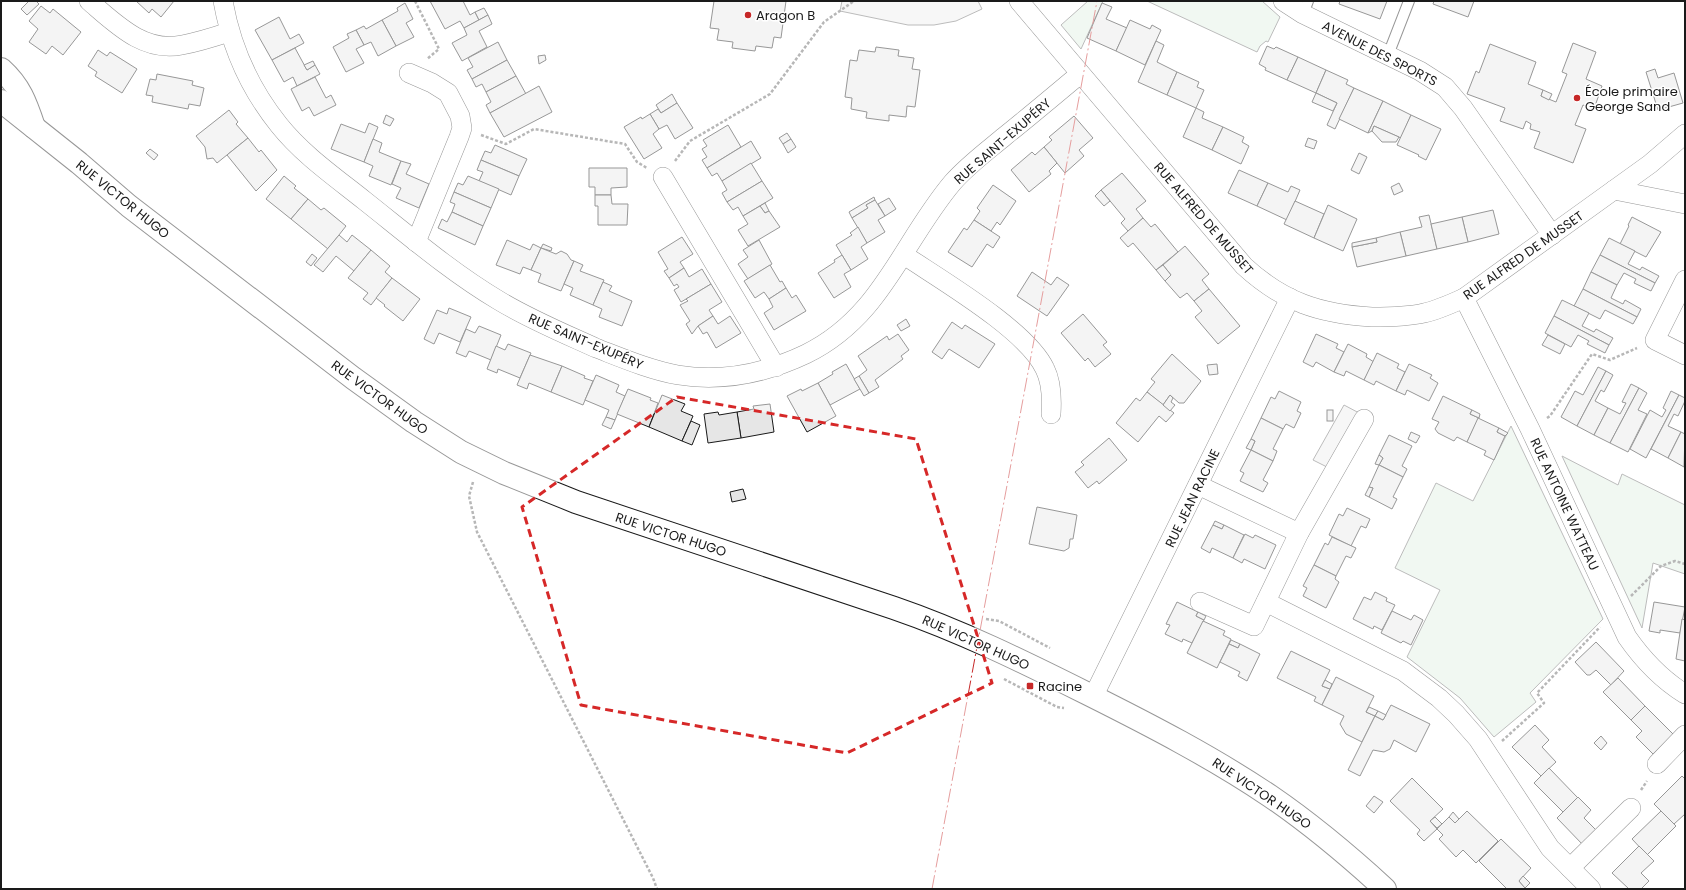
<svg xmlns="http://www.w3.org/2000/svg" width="1686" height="890" font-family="Poppins,sans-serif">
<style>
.green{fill:#e0efe3;stroke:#6a6a6a}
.parking{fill:#ededed;stroke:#6a6a6a}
.building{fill:#e6e6e6;stroke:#1a1a1a}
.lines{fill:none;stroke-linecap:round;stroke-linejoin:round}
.lane-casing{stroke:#1a1a1a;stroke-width:12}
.street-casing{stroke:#1a1a1a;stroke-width:20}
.secondary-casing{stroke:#1a1a1a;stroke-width:24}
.path{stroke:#5f5f5f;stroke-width:2.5;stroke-dasharray:3 2;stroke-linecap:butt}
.lane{stroke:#fff;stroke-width:10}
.street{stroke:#fff;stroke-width:19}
.secondary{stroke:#fff;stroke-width:22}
.power{stroke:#c62828;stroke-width:1;stroke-dasharray:14 3 2 3;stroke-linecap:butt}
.marked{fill:none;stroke:#d62828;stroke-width:3;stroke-dasharray:8 5;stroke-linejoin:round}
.poi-dot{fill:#c62828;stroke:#fff;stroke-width:1.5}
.labels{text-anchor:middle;stroke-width:3;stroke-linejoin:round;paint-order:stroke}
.poi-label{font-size:13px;fill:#1a1a1a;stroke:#fff;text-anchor:start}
.street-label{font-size:13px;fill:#1a1a1a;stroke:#fff}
</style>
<rect width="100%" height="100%" fill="#fff"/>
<!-- green -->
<g class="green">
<path d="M1088,1h15l-22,48 -20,-24z"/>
<path d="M1147,1h115l18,16 -12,25 -2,-1 -6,5 -3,6z"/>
<path d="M1511,426l92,193 -73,74 6,9 -42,35 -34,-39 -53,-41 33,-67 -45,-22 41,-85 37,18z"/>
<path d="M1562,456l56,29 4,-11 63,31v69l-32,-11 -11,65z"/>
</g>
<!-- parking -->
<g class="parking">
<path d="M842,1h136l4,8 -26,12 -22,4h-26l-68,-14z"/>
<path d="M1344,405l17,9 -30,55 -18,-9z"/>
</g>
<!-- building -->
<g class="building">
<path d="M29,1h7l3,3 -12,11 -6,-6z"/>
<path d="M136,1h38l-13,16 -9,-8 -3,4z"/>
<path d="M430,1h33l7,14 5,-3 4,8 -15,8 -4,-7 -15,8z"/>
<path d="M714,1h72l-5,37 -7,-1 -2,11 -16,-2 -1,5 -23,-3 1,-6 -16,-2 2,-11 -9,-1z"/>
<path d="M1340,1h47l-7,18 -41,-15z"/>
<path d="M1434,1h40l-6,16 -35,-13z"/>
<path d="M405,3l8,16 -7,4 8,14 -18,9 -14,-26 16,-9 -1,-3z"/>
<path d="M1102,3l10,4 -6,12 21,9 -11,23 -29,-13z"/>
<path d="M41,6l9,7 3,-4 28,23 -18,23 -11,-9 -6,8 -17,-12 9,-13 -9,-8z"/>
<path d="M484,8l4,7 -9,5 -4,-8z"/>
<path d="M488,15l4,9 -13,7 8,16 -25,14 -10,-18 15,-8 -3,-7z"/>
<path d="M279,17l11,22 9,-5 5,9 -32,17 -17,-30z"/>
<path d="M382,20l14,26 -18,10 -7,-14 -7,3 -8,-15 8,-4 2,3z"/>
<path d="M1130,20l20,9 2,-4 9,5 -16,35 -29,-14z"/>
<path d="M356,30l8,15 -8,4 8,14 -18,9 -13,-25 16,-9 -2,-4z"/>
<path d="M1156,41l8,4 -7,17 20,10 -10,23 -29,-13z"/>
<path d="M498,42l9,18 -35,19 -5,-9 6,-3 -5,-9z"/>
<path d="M1573,43l23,9 -10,27 16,7 -8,23 -11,-4 -8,20 11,4 -13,34 -39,-15 6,-16 -10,-3 1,-5 -5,-3 -3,8 -23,-8 5,-13 -38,-14 9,-23 3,2 11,-29 46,18 -8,22 15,6 -2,6 15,6 11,-28 -5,-2z"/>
<path d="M1267,46l7,3 2,-2 22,10 -11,23 -22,-10 1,-2 -7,-4z"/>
<path d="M876,47l23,3 -1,6 16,2 -2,11 8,1 -5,37 -8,-1 -1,11 -17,-2v6l-23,-3 1,-6 -16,-3 1,-11 -7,-1 5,-37 7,1 2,-11 16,2z"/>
<path d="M295,48l12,22 8,-5 5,9 -23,12 -4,-9 -9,5 -12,-22z"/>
<path d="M98,50l9,6 3,-4 27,17 -15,24 -27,-17 2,-4 -9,-6z"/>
<path d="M545,55l1,5 -7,4 -1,-8z"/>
<path d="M1298,57l28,13 -10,23 -29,-13z"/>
<path d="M507,60l9,16 -30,16 -4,-8 -6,3 -4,-8z"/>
<path d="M313,61l2,4 -8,5 -3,-5z"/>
<path d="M1655,69l3,9 16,-5 9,30 -25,7 -12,-38z"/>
<path d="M1326,70l22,10 -2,4 8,4 -19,41 -8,-4 10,-22 -21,-10z"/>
<path d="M1177,72l22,10 -2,5 7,3 -8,18 -29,-13z"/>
<path d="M157,74l36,7 -1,4 12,3 -4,18 -11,-2 -1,5 -36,-7 1,-6 -7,-1 4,-16 6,1z"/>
<path d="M516,76l10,18 -36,19 -4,-8 5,-3 -5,-10z"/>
<path d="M315,77l11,21 5,-3 5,10 -22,11 -5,-9 -7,4 -11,-22z"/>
<path d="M539,86l13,26 -48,25 -14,-24z"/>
<path d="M1354,88l29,13 -15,32 -29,-14z"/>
<path d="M1543,90l9,4 -3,6 -8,-4z"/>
<path d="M1316,93l21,10 -4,8 -21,-9z"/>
<path d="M672,94l5,9 -16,10 -5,-8z"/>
<path d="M1383,101l28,14 -10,23 -27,-12 -2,5 -4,2z"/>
<path d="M677,103l16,25 -18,11 -8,-14 -8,4 -9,-15 8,-5 3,4z"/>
<path d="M1196,108l8,4 -2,6 21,9 -11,23 -29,-13z"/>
<path d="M229,110l9,12 -2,2 12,14 -31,25 -4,-5 -6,1 -2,-12 -9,-11z"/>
<path d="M650,114l9,15 -6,5 9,14 -18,11 -20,-32 17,-10 1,2z"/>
<path d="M386,115l8,4 -4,7 -7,-3z"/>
<path d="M1411,115l30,14 -15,31 -8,-4 1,-1 -22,-10z"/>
<path d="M1074,116l19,22 -14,12 5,6 -19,17 -21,-26 8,-7 -3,-3z"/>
<path d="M369,123l9,4 -14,35 -33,-13 10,-25 24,9z"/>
<path d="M728,125l13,22 -34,21 -5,-8 5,-3 -5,-8 5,-3 -4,-6z"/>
<path d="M1374,126l25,11 -3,5h-14l-10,-11z"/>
<path d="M1223,127l21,10 -2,5 7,4 -8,18 -29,-14z"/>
<path d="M787,133l4,6 -8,5 -4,-6z"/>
<path d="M248,138l11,14 2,-2 16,20 -21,21 -29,-36z"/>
<path d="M1308,138l9,3 -3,8 -9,-3z"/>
<path d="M373,139l9,4 -3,9 22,9 -10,24 -22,-9 4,-10 -9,-4z"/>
<path d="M791,139l5,8 -8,6 -5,-9z"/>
<path d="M751,141l10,17 -39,23 -5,-8 -5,3 -5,-8z"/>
<path d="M495,145l32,14 -8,17 -38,-16 4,-9 6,2z"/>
<path d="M1044,147l13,16 -8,8 2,3 -22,18 -18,-22 21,-18 3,3z"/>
<path d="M150,149l8,6 -4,5 -8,-7z"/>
<path d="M1359,153l8,4 -8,17 -8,-4z"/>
<path d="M481,160l38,16 -8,19 -32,-14 4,-9 -6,-2z"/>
<path d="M401,161l10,3 -5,10 23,10 -10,24 -23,-10 5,-10 -9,-4z"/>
<path d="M751,163l11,18 -35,21 -5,-9 5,-3 -5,-9z"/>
<path d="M589,168h38v19l-16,1v7h-16v-8h-6z"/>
<path d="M1239,170l29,13 -11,23 -29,-13z"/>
<path d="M1122,173l24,28 -10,8 7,9 -15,13 -7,-8 4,-4 -24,-29z"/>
<path d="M284,176l12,10 -2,2 14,11 -17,20 -25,-20z"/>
<path d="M468,176l31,13 -8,19 -37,-16 4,-9 5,2z"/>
<path d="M762,181l11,17 -30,18 -5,-9 -5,3 -6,-8z"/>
<path d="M1268,183l20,9 3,-6 9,4 -13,30 -30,-14z"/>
<path d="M1399,183l4,8 -9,4 -3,-8z"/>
<path d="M993,185l23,16 -16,24 -3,-3 -6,9 -17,-11 6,-9 -3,-3z"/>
<path d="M1101,190l9,11 -6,5 -9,-10z"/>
<path d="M454,192l37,16 -8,18 -31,-14 3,-8 -5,-2z"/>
<path d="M595,195h16l1,9h16l-1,21h-29v-19h-3z"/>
<path d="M874,197l1,3 -9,5 2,3 -16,10 -3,-6z"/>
<path d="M889,198l7,11 -11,7 -7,-12z"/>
<path d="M308,199l13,11 3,-2 22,18 -18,23 -37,-30z"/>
<path d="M875,200l10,16 -7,4 7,12 -18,11 -15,-25 16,-10 -2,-3z"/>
<path d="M1295,201l29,13 -10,24 -30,-14z"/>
<path d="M765,203l4,8 -4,2 -5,-7z"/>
<path d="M1328,205l29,14 -14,32 -29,-13z"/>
<path d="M760,206l5,7 4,-2 11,16 -32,19 -10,-16 10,-6 -5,-8z"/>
<path d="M1493,210l6,24 -31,8 -6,-25z"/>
<path d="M452,212l31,14 -8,19 -37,-17 4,-9 5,3z"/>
<path d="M1429,215l8,34 -31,7 -6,-24 22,-5 -3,-10z"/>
<path d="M1462,217l6,25 -31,7 -6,-25z"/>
<path d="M1632,217l29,15 -15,25 -26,-13 9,-18 -1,-1z"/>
<path d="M1143,218l8,9 4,-3 23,28 -22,18 -23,-27 -5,4 -8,-9z"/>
<path d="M974,220l26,17 -7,11 -6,-4 -15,23 -24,-15 16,-24 3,2z"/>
<path d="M858,227l9,16 -6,4 7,12 -17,11 -15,-25 16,-10 -2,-2z"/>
<path d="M1400,232l6,24 -49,11 -5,-20 25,-5 -1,-4z"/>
<path d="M339,235l8,7 5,-7 19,15 -17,21 -18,-15 -13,16 -9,-7z"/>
<path d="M682,237l11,17 -13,8 4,6 -15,10 -5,-7 4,-2 -10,-17z"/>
<path d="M1376,238l1,4 -25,5v-4z"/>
<path d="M1609,238l26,13 -7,13 12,6 2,-3 17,9 -4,7 -55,-28z"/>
<path d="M507,240l23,10 3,-6 8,4 -10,22 -8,-3 -3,7 -24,-9z"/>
<path d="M759,240l13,24 -24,15 -10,-15 10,-7 -5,-7z"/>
<path d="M543,244l9,4 -1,3 -10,-3z"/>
<path d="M1185,246l24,28 -7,6 7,9 -15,12 -7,-8 -7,5 -15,-17 6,-6 -8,-10z"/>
<path d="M541,248l15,6 5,-3 6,3 4,6 3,1 -13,30 -23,-9 3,-8 -10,-4z"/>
<path d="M371,250l19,16 -5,6 7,6 -21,27 -8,-6 5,-6 -20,-15z"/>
<path d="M312,254l5,4 -6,8 -5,-4z"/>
<path d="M842,255l9,15 -7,4 7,13 -17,11 -16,-25 17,-11 -1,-2z"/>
<path d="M1600,255l55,28 -4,8 -17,-8 2,-4 -12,-6 -7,12 -26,-13z"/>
<path d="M574,261l9,4 -3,6 24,9 -11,25 -23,-10 3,-7 -9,-4z"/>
<path d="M770,265l10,17 2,-1 4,7 -17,11 -5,-7 -9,6 -11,-17z"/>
<path d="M1163,265l8,10 -6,6 -9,-11z"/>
<path d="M684,268l5,9 13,-8 9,15 -30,18 -7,-12 5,-3 -2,-3 -3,2 -5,-8z"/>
<path d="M1032,272l19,13 6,-8 12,8 -22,31 -30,-20z"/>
<path d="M1591,272l26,13 -6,13 12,6 2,-4 16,9 -4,8 -54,-28z"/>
<path d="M392,278l28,21 -17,22 -19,-15 1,-1 -9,-7z"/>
<path d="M603,282l9,4 -3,5 23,10 -10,25 -23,-9 3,-8 -9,-4z"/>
<path d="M711,284l11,18 -13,8 4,6 -15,10 -6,8 -6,-10 4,-3 -10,-16 8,-4 -2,-2z"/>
<path d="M786,288l6,10 4,-3 10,16 -32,19 -10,-17 9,-6 -4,-8z"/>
<path d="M1209,289l31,37 -22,18 -23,-27 7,-6 -8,-10z"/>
<path d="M1583,289l54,28 -4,7 -28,-14 -5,9 -26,-13z"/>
<path d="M1562,300l27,13 -7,13 12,6 2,-3 17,9 -4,7 -55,-29z"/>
<path d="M449,308l22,9 -11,25 -21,-9 -5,11 -10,-5 13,-29 10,4z"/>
<path d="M1083,314l24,28 -4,3 8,9 -16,13 -7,-9 -3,3 -24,-28z"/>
<path d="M713,316l5,8 12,-8 11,17 -25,15 -9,-16 -4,2 -5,-8z"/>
<path d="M1554,316l55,29 -4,8 -18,-9 2,-3 -11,-6 -7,12 -26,-14z"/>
<path d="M906,319l4,7 -9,5 -4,-6z"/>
<path d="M952,322l10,7 3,-4 30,19 -16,24 -30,-19 -7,10 -10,-7z"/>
<path d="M479,326l22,9 -10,25 -22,-9 -3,6 -10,-4 10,-24 9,4z"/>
<path d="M898,334l11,16 -8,6 2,3 -28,21 4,7 -10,6 -10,-17 8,-6 -9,-14 29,-20 2,4z"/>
<path d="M1316,334l22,10 -2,4 8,4 -10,20 -18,-10 -3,5 -10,-5z"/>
<path d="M1548,335l17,9 -5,10 -18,-9z"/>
<path d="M508,344l23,9 -11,25 -22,-9 -1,4 -10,-4 9,-23 9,4z"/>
<path d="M1348,344l19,10 -1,3 8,5 -10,18 -18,-9 -2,5 -10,-4z"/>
<path d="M1377,353l22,11 -2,4 8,4 -9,19 -20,-10 -2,4 -10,-5z"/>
<path d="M1172,354l29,27 -17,22h-5l-9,-8 -7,10 -16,-13 8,-10 -4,-3z"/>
<path d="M530,355l32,11 -11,26 -22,-9 -2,6 -10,-4z"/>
<path d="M846,364l14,25 -30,16 -12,-22 15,-9 -1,-2z"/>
<path d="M1217,364l1,10 -9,1 -2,-10z"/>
<path d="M1409,364l23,11 -2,3 8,5 -9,18 -22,-11 -2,5 -9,-4z"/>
<path d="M562,366l23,10 -1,2 9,3 -10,24 -32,-13z"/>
<path d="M1598,367l8,4 -29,55 -16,-9 14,-26 8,4z"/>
<path d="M1606,371l7,4 -9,17 -3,-2 -6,11 13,7 -14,27 -17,-9z"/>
<path d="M596,375l23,10 -3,7 9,4 -10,24 -9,-3 3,-7 -24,-10z"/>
<path d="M859,376l10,17 -5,3 -10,-17z"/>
<path d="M818,383l18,33 -29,16 -20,-36 14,-7 1,2z"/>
<path d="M1631,384l8,4 -29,55 -16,-8 14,-27 12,6 6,-11 -4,-1z"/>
<path d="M1639,388l8,5 -9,17 9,4 -19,38 -18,-9z"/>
<path d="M628,389l23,9 -1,2 8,3 -9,24 -32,-13z"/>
<path d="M1279,391l22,11 -4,9 4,2 -7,15 -8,-4 -3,5 -22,-11 10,-21 4,2z"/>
<path d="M1671,391l8,4 -33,63 -16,-9 20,-39 12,7 4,-7 -3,-2z"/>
<path d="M1147,392l27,21 -8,9 -7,-6 -21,26 -22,-19 20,-25 4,3z"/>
<path d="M662,395l23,9 -4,7 12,5 -11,25 -33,-14z"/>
<path d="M1170,395l3,3 -2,4 4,3 -5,6 -7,-6z"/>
<path d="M1679,395l6,3v3l-7,15 -4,-2 -6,12 13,6 -13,26 -17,-9z"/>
<path d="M1443,396l29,14 -2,4 9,4 -12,24 -10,-5 -3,4 -16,-8 -3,-4 4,-7 -7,-3z"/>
<path d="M770,404l4,28 -33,6 -4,-26 17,-3 -1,-3z"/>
<rect x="1327" y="410" width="6" height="11"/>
<path d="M1472,410l8,4 -1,4 -9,-4z"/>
<path d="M718,412l1,3 18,-3 4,26 -33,5 -4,-29z"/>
<path d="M606,417l9,3 -4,9 -9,-4z"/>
<path d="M1261,418l22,11 -10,20 4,2 -4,10 -22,-11 4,-9 -4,-2z"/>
<path d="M1478,418l21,10 -2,4 8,4 -11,24 -10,-5 2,-4 -19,-9z"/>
<path d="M691,421l9,4 -8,20 -10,-4z"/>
<path d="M1499,428l9,5 -3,3 -8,-4z"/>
<path d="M1411,432l9,4 -4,7 -8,-4z"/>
<path d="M1681,432l4,2 -1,33 -16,-9z"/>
<path d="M1389,435l23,11 -10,20 5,3 -4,8 -24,-12 4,-7 -4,-3z"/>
<path d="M1109,438l18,22 -28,24 -2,-3 -9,7 -13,-16 9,-7 -3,-3z"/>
<path d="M1251,439l4,2 -4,9 -5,-2z"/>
<path d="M1251,450l22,11 -10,19 5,3 -5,9 -23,-11 4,-8 -4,-2z"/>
<path d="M1379,455l4,3 -4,7 -4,-1z"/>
<path d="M1379,465l24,12 -10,20 4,2 -5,10 -23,-12 4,-9 -4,-1z"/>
<path d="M1369,487l4,1 -4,9 -4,-2z"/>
<path d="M743,489l3,10 -14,3 -2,-10z"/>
<path d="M1037,507l40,8 -4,24h-3l-1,9 -5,3 -35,-7z"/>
<path d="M1347,508l23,11 -4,9 -5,-2 -10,20 -22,-11 10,-21 4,2z"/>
<path d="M1215,521l9,4 -2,4 -9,-4z"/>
<path d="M1213,525l9,4 2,-4 20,10 -11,23 -21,-10 -2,5 -9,-5z"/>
<path d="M1245,534l8,4 2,-3 21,10 -11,24 -21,-10 -2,4 -9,-5z"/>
<path d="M1332,537l24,11 -5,10 -5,-2 -10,20 -22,-11 11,-22 3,2z"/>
<path d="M1314,565l22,11 -1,3 4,3 -13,26 -23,-12 4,-8 -4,-2z"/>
<path d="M1375,592l12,6 -1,3 9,4 -13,25 -8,-4 -1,3 -20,-10 11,-22 7,3z"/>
<path d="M1177,602l21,10 -2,4 8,4 -12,23 -9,-4 -1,3 -17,-8 5,-9 -4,-1z"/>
<path d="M1654,602l31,5 -5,26 -20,-3v3l-11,-2z"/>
<path d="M1392,611l19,9 3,-5 9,5 -12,25 -8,-4 -2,2 -20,-10z"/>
<path d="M1198,612l8,4 -2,4 -8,-4z"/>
<path d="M1682,619l3,1v41l-9,-2z"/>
<path d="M1203,621l22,10 -2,4 8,4 -14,29 -30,-15z"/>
<path d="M1231,640l9,4 -2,4 -9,-4z"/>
<path d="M1596,642l28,29 -13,14 -15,-15 -6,5h-3l-12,-13z"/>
<path d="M1229,644l9,4 2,-4 20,10 -13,27 -9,-5 2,-4 -20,-10z"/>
<path d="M1291,651l39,19 -8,16 8,3 -8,16 -8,-4 2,-4 -39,-19z"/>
<path d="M1336,677l38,19 -8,16 9,4 -13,26 -16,-8 -6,-10 4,-8 -22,-11z"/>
<path d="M1618,678l27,28 -14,14 -28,-28z"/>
<path d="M1325,680l7,4 -2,5 -8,-3z"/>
<path d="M1391,705l39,19 -14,28 -22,-12 -4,9 -6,3 -11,-2 -13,26 -12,-6 27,-54 8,4z"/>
<path d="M1645,706l28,28 -20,20 -17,-17 6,-6 -11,-11z"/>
<path d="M1369,707l9,4 -3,5 -9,-4z"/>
<path d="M1378,711l8,4 -3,5 -8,-4z"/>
<path d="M1535,725l14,15 -7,7 14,15 -15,14 -29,-29z"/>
<path d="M1601,736l6,7 -6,7 -7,-7z"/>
<path d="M1549,768l29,30 -15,14 -29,-29z"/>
<path d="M1682,776l3,3v23l-1,1 1,1v10l-11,10 -20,-20z"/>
<path d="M1412,778l31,31 -13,12 7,8 -13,12 -7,-7 3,-4 -30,-29z"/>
<path d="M1374,796l9,6 -9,11 -8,-7z"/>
<path d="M1578,797l13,13 -7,8 14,14 -14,14 -27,-28z"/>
<path d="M1467,811l31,30 -22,22 -13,-13 -7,7 -17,-18 4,-4 -6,-6 12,-12 6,6z"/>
<path d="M1661,811l15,15 -29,29 -15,-16z"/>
<path d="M1453,812l6,7 -4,4 -6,-6z"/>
<path d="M1435,817l7,7 -5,4 -7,-7z"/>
<path d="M1501,839l30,29 -12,13 6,7 -1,1h-17l-28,-28z"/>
<path d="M1639,846l15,15 -13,12 8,8 -8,8h-12l-17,-16z"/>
<path d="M1523,876l7,7 -5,5 -6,-7z"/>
</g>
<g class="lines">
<defs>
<g id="lane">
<path d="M1303,14l5,-13"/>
<path d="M1388,55l21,-54"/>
</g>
<g id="street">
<path d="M89,1c27,23 55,52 93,44 16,-3 32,-8 47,-13"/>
<path d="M223,1c8,45 27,88 56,124 24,30 56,52 86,76 43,34 86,71 133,99 31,19 65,33 98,48 26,10 54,22 82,27 44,7 88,-2 128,-21 76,-37 96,-112 147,-172 15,-17 34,-31 52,-46 25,-20 50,-41 75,-62"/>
<path d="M1019,1l225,265c39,36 76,48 128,51 17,0 35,0 52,-4 14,-3 27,-9 40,-15l186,-134 35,-30"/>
<path d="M1283,1l20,13 117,57 25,16 18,21 89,127"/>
<path d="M409,73l23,10 16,10 12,23 2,12 -3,9 -43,105"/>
<path d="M663,177l113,190"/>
<path d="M1614,190l71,14"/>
<path d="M904,255c37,25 123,75 141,114 7,14 7,30 6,45"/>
<path d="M1685,280l-30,60 30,15"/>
<path d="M1464,298l66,131 97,208c16,23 34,42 58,57"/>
<path d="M1198,485l101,48"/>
<path d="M1200,602l54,24 45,-93 65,-114"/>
<path d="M1266,602l137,69 36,27 17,16 22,25 72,109 41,41"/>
<path d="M1093,697l197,-399"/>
<path d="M1657,764l28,-29"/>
<path d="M1570,868l61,-60"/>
</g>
<g id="secondary">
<path d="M1,69c19,17 25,34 33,58"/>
<path d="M1,101l78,62 50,43 224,172 61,44 47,30 43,21 72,29 318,106c67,23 130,54 194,86 62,31 124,63 182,102 41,28 79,60 115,93"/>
</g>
</defs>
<!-- lane casing -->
<use href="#lane" class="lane-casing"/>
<!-- street casing -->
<use href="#street" class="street-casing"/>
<!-- secondary casing -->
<use href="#secondary" class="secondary-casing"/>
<!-- path -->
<g class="path">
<path d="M415,1l24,48 -12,10"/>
<path d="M481,135l25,9 28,-15 91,15 12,18 10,6"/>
<path d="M675,161l15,-20 80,-47 54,-72 30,-21"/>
<path d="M1547,418l3,-2 42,-62 18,6 27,-12"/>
<path d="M473,482l-4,14 8,36 176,346 4,11"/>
<path d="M1631,596l30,-30 14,-5 10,3"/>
<path d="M986,619l13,2 51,27"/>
<path d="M1004,679l53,28 7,1"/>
<path d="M1502,741l42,-38 -7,-10 63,-66"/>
<path d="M1641,790l6,-9"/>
</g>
<!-- lane -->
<use href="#lane" class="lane"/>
<!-- street -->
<use href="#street" class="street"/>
<!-- secondary -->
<use href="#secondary" class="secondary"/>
<!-- power -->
<path class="power" d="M932,889l165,-888"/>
</g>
<!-- marked area -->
<path d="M0 0H1686V890H0ZM677,397l239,42 76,244 -145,70 -266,-48 -59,-198z" fill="#fff" fill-opacity=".55" fill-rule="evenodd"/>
<path class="marked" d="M677,397l239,42 76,244 -145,70 -266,-48 -59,-198z"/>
<!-- markers -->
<g class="poi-dot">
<circle cx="748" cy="15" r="4"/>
<circle cx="1577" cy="98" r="4"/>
<rect x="1026" y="682" width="8" height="8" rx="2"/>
</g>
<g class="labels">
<!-- poi labels -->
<g class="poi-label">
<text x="756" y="20">Aragon B</text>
<text x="1585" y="96">École primaire<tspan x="1585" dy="15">George Sand</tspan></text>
<text x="1038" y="691">Racine</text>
</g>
<!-- street labels -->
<g class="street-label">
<text transform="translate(1380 53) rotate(27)" y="5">AVENUE DES SPORTS</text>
<text transform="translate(1002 141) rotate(-41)" y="5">RUE SAINT-EXUPÉRY</text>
<text transform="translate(123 199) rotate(39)" y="5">RUE VICTOR HUGO</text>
<text transform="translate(1204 218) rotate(49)" y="5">RUE ALFRED DE MUSSET</text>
<text transform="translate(1523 255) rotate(-35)" y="5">RUE ALFRED DE MUSSET</text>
<text transform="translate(586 341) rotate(23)" y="5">RUE SAINT-EXUPÉRY</text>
<text transform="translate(380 397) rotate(36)" y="5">RUE VICTOR HUGO</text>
<text transform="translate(1192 498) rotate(-64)" y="5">RUE JEAN RACINE</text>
<text transform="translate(1565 504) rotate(65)" y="5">RUE ANTOINE WATTEAU</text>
<text transform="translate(671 534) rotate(18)" y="5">RUE VICTOR HUGO</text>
<text transform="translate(976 642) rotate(24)" y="5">RUE VICTOR HUGO</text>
<text transform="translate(1262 793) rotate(34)" y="5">RUE VICTOR HUGO</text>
</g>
</g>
<!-- border -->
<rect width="1686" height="890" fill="none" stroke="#1a1a1a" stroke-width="4"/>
</svg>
